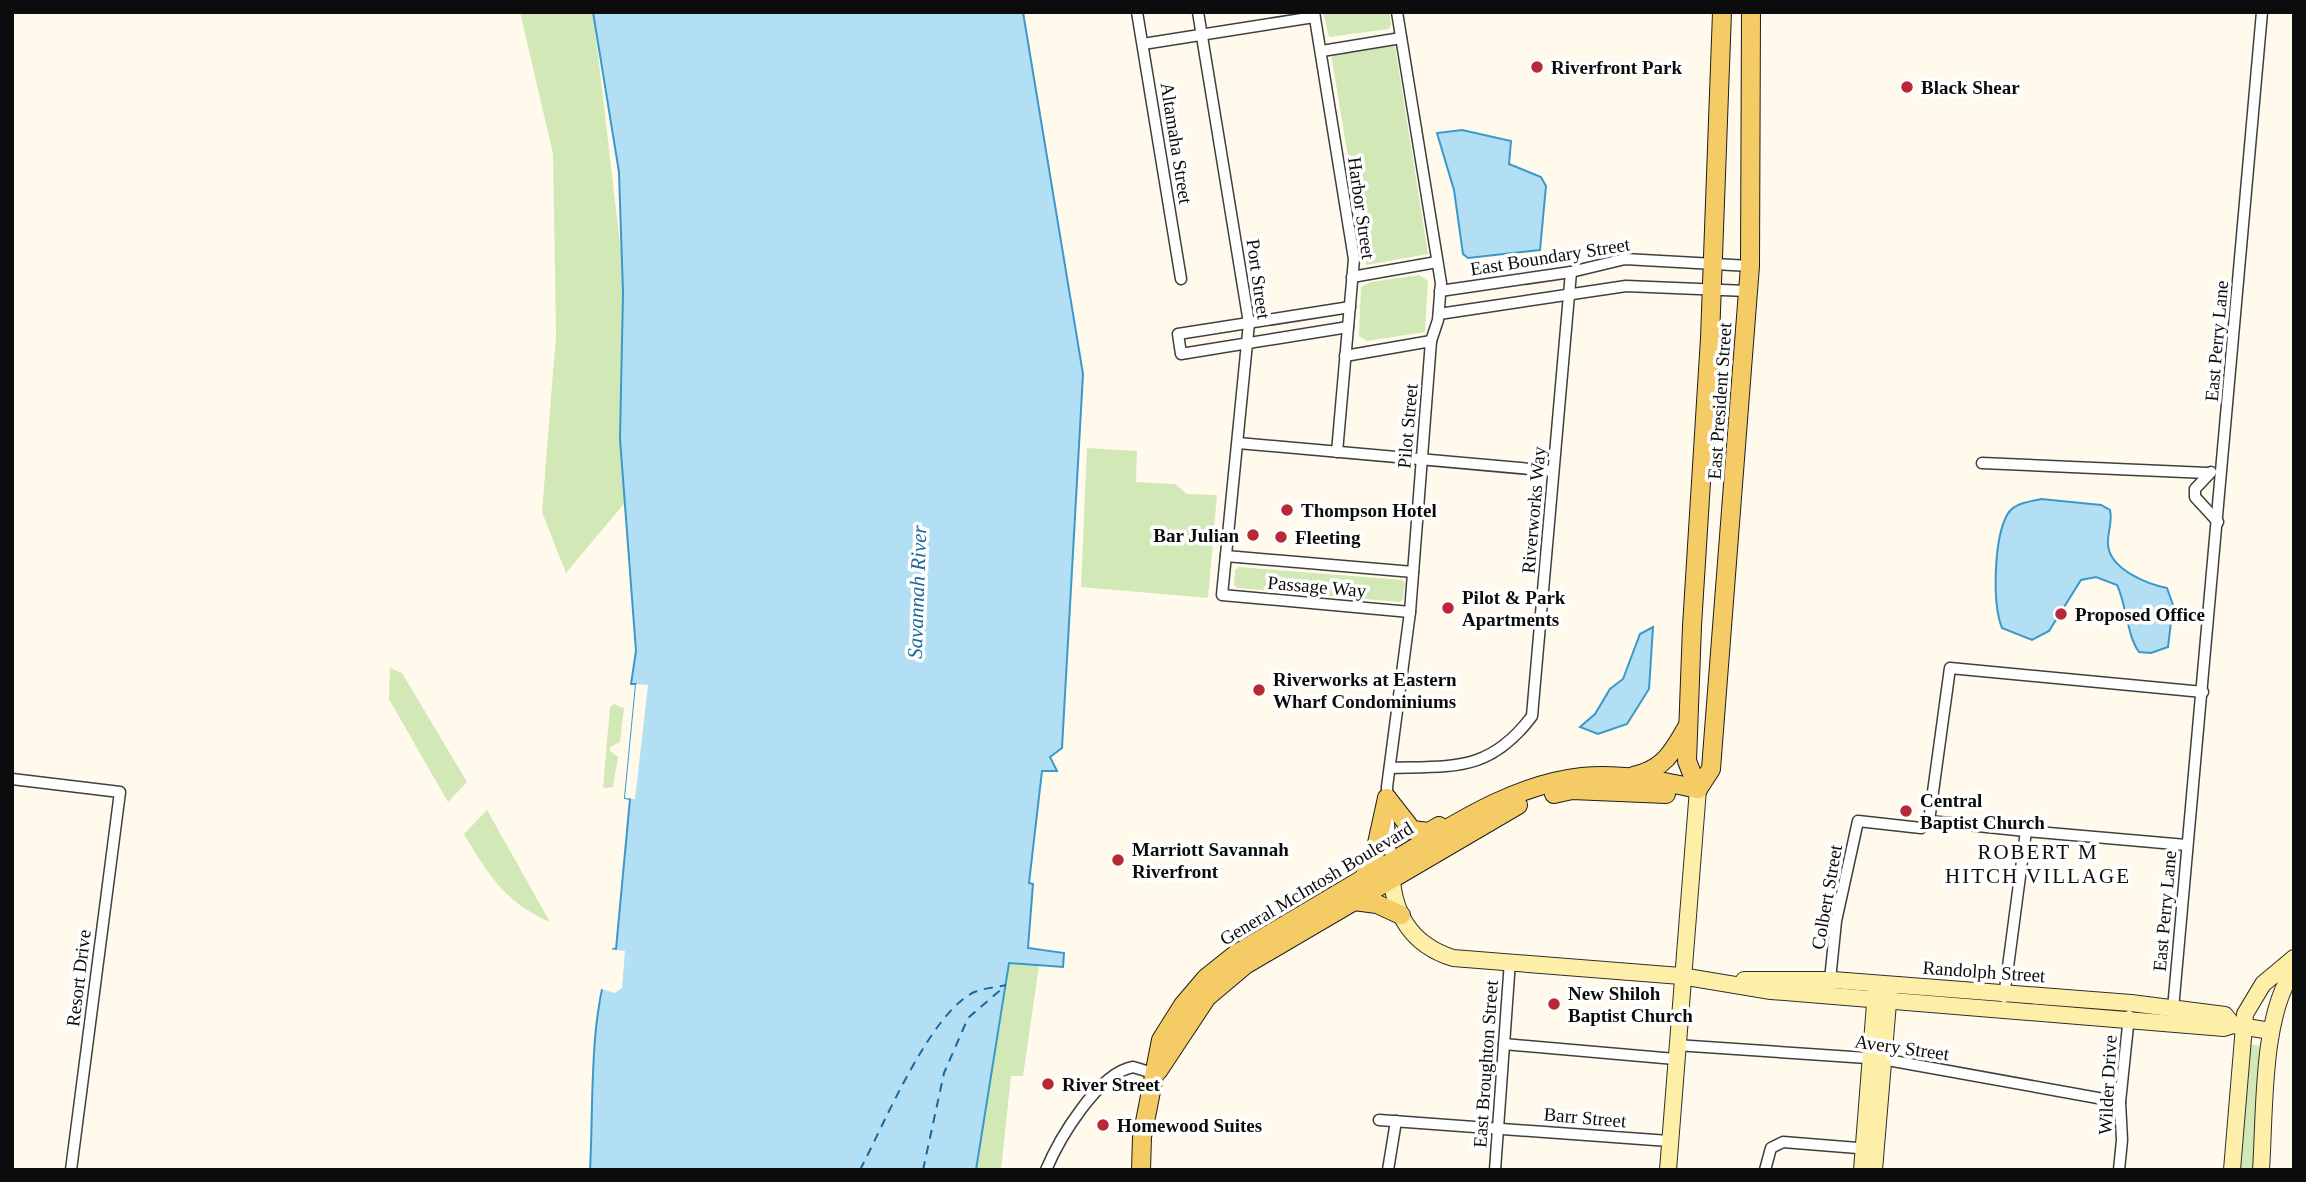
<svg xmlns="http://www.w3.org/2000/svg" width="2306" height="1182" font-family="Georgia,serif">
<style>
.green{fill:#d3e8b7}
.water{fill:#b2dff4;stroke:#3b98ca;stroke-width:2}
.pier{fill:#fffaec}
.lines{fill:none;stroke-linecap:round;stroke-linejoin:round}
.ferry{stroke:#19689a;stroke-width:2;stroke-dasharray:9 7;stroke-linecap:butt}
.street-casing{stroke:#3f3f3f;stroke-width:13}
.secondary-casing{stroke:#2e2e2e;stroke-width:18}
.primary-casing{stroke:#1d1d1d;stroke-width:20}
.street{stroke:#fff;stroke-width:10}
.secondary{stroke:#fdefa8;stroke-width:16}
.primary{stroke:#f5cb65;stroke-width:18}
.poi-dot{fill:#b82836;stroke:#fff;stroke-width:2.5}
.labels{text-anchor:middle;stroke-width:7;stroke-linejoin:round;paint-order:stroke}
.poi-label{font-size:19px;font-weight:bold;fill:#0c0c0c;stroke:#fff;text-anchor:start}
.street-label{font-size:19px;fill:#0c0c0c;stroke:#fff}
.water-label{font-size:21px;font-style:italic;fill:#19689a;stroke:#fff}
.neighbourhood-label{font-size:21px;letter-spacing:2px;fill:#0c0c0c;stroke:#fff}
</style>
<rect width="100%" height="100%" fill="#fffaec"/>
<!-- green -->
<g class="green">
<path d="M520,12h73l28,240 12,241 -67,80 -24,-61 14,-177 -3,-181z"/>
<path d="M1323,12h66l2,12 -2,5 -60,8z"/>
<path d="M1387,44l8,2 33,208 -62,11 -35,-211z"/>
<path d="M1419,275l9,6 -3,51 -58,9 -8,-5 2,-49 10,-5z"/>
<path d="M1087,448l50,3 -1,31 39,2 12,10 30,1 -9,103 -127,-11z"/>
<path d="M1239,567l163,13 3,3 -2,16 -3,3 -163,-14 -3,-3 1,-15z"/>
<path d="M390,668l12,5 65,109 -19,20 -59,-103z"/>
<path d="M614,704l10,4 -4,34 -10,5v4l8,6 -5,30 -10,1 7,-81z"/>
<path d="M487,810l63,112c-44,-18 -63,-49 -86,-88z"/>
<path d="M1009,963l30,3 -16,110h-12l-10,94h-25z"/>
<path d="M2246,1044l18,2 -9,124h-17z"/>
</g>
<!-- water -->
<g class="water">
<path d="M593,12h430l60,362 -21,374 -12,9 7,14h-15l-13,112 4,1 -5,64 36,5 -1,14 -54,-4 -33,207h-386c4,-72 -2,-152 23,-221h3l14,-150 -5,-1 11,-114h-5l5,-33 -16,-212 3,-146 -4,-121z"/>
<path d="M1462,130l49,11 -2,23 32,13 5,9 -6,64 -72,8 -5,-4 -9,-64 -17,-57z"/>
<path d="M2041,499l60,6 9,5c3,13 -3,22 -2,34 1,25 39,40 59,44l6,17 -5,42 -17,6 -12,-1c-12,-16 -12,-46 -22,-67l-21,-8 -15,3 -32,51 -17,9 -30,-12c-10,-25 -8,-89 5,-113 6,-12 22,-13 34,-16z"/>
<path d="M1653,627l-4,62 -22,35 -29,10 -18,-7 15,-13 15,-25 13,-10 17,-45z"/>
</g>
<!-- pier -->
<g class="pier">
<path d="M636,684l12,1 -13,114 -10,-1z"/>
<path d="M609,949l16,2 -3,37 -7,5 -14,-4 2,-22z"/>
</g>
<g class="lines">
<!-- ferry -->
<g class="ferry">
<path d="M860,1170c24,-46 67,-149 109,-175 10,-7 25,-7 37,-10"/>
<path d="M923,1170l21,-97 24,-55 37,-32"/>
</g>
<defs>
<g id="street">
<path d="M1137,12l44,267"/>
<path d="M1198,12l51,311 -27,272 188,17"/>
<path d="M1314,12l40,247 -17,193"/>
<path d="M1143,44l171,-27"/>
<path d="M1322,51l79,-13"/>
<path d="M1352,277l85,-15"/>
<path d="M1440,291l131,-19 54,-13 125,7"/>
<path d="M1439,314l187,-28 121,5"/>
<path d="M1348,327l-167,27 -3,-20 172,-27"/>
<path d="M1345,356l86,-15"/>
<path d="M1238,443l315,28"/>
<path d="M1982,463l225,10"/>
<path d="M2211,472l-16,17v8l23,25"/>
<path d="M1226,556l187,16"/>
<path d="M1390,768c64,-2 100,4 142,-52l39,-444"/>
<path d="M12,779l108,13 -49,378"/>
<path d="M1929,821l21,-153 253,24"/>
<path d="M1391,862l-4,-75 23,-175 21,-271 7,-21 3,-37 -44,-271"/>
<path d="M1830,980l6,-59 22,-100 63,7 8,-7 97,10"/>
<path d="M2004,997l22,-166 160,14"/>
<path d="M2173,1009l89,-997"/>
<path d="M1504,1044l171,15"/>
<path d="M1676,1045l206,14 238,43"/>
<path d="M1379,1120l290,21"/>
<path d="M1046,1170c13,-31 52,-97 87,-103l23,7"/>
<path d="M1388,1170l8,-49"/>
<path d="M1495,1170l15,-209"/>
<path d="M1765,1170l6,-22 12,-6 87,7"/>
<path d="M2119,1170l3,-30 -2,-38 9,-86"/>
</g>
<g id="secondary">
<path d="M1391,867c1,45 18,77 62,91l228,18 90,15 453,37 9,-3 38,6"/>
<path d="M1744,980h89l298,23 94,12 8,10"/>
<path d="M1668,1170l30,-381"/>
<path d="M1862,1170l14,-179"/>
<path d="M1874,1170l15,-179"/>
<path d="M2232,1170l13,-156 18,-30 31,-26"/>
<path d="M2261,1170c4,-57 0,-154 33,-200"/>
</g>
<g id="primary">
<path d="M1633,776c30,-6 40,-24 54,-49"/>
<path d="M1698,789l13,-20 35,-452 4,-51 1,-254"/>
<path d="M1698,789l-11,-28 5,-135 18,-288 12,-326"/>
<path d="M1554,794l18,-4 94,4"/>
<path d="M1387,798l25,32 17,2 10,-6"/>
<path d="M1364,877l10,-20 13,-59"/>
<path d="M1354,901l23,3 24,11"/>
<path d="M1158,1071l49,-74 38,-32 273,-160"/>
<path d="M1141,1170l1,-33 19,-97 22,-35 23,-27 30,-24c51,-30 102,-60 152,-90 61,-36 122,-79 194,-87 38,-4 79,4 116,12"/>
</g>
</defs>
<!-- street casing -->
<use href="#street" class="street-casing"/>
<!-- secondary casing -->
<use href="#secondary" class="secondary-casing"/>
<!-- primary casing -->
<use href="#primary" class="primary-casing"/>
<!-- street -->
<use href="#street" class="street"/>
<!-- secondary -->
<use href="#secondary" class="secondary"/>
<!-- primary -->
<use href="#primary" class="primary"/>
</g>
<!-- markers -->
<g class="poi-dot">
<circle cx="1537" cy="67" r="7"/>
<circle cx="1907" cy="87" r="7"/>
<circle cx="1287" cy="510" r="7"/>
<circle cx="1253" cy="535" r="7"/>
<circle cx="1281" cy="537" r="7"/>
<circle cx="1448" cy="608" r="7"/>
<circle cx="2061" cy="614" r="7"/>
<circle cx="1259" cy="690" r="7"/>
<circle cx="1906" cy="811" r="7"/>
<circle cx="1118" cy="860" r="7"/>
<circle cx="1554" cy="1004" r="7"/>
<circle cx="1048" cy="1084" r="7"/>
<circle cx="1103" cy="1125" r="7"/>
</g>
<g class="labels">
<!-- poi labels -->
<g class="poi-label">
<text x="1551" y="74">Riverfront Park</text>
<text x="1921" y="94">Black Shear</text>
<text x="1301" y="517">Thompson Hotel</text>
<text x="1239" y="542" text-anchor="end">Bar Julian</text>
<text x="1295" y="544">Fleeting</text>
<text x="1462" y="604">Pilot &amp; Park<tspan x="1462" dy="22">Apartments</tspan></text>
<text x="2075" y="621">Proposed Office</text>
<text x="1273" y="686">Riverworks at Eastern<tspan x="1273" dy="22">Wharf Condominiums</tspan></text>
<text x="1920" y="807">Central<tspan x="1920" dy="22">Baptist Church</tspan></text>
<text x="1132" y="856">Marriott Savannah<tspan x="1132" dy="22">Riverfront</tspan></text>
<text x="1568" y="1000">New Shiloh<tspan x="1568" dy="22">Baptist Church</tspan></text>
<text x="1062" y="1091">River Street</text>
<text x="1117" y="1132">Homewood Suites</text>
</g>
<!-- street labels -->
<g class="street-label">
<text transform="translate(1177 143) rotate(81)" y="7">Altamaha Street</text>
<text transform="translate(1362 208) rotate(82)" y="7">Harbor Street</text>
<text transform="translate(1550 256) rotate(-9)" y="7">East Boundary Street</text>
<text transform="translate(1259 279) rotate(82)" y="7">Port Street</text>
<text transform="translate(2216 341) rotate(-85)" y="7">East Perry Lane</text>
<text transform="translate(1719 401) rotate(-86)" y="7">East President Street</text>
<text transform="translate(1407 426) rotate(-85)" y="7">Pilot Street</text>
<text transform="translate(1533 510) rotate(-85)" y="7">Riverworks Way</text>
<text transform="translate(1317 586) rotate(5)" y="7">Passage Way</text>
<text transform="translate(1316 883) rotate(-31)" y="7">General McIntosh Boulevard</text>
<text transform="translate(1826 897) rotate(-80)" y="7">Colbert Street</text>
<text transform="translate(2164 911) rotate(-85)" y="7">East Perry Lane</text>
<text transform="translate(1984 971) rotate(4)" y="7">Randolph Street</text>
<text transform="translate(78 978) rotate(-83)" y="7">Resort Drive</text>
<text transform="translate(1902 1047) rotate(8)" y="7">Avery Street</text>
<text transform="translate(1485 1064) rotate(-86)" y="7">East Broughton Street</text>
<text transform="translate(2107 1085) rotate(-87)" y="7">Wilder Drive</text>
<text transform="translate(1585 1117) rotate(5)" y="7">Barr Street</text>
</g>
<!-- water labels -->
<g class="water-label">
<text transform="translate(917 592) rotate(-88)" y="7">Savannah River</text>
</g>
<!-- neighbourhood labels -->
<g class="neighbourhood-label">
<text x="2038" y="859">ROBERT M<tspan x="2038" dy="24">HITCH VILLAGE</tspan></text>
</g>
</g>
<!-- border -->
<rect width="2306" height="1182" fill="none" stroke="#0c0c0c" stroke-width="28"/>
</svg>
